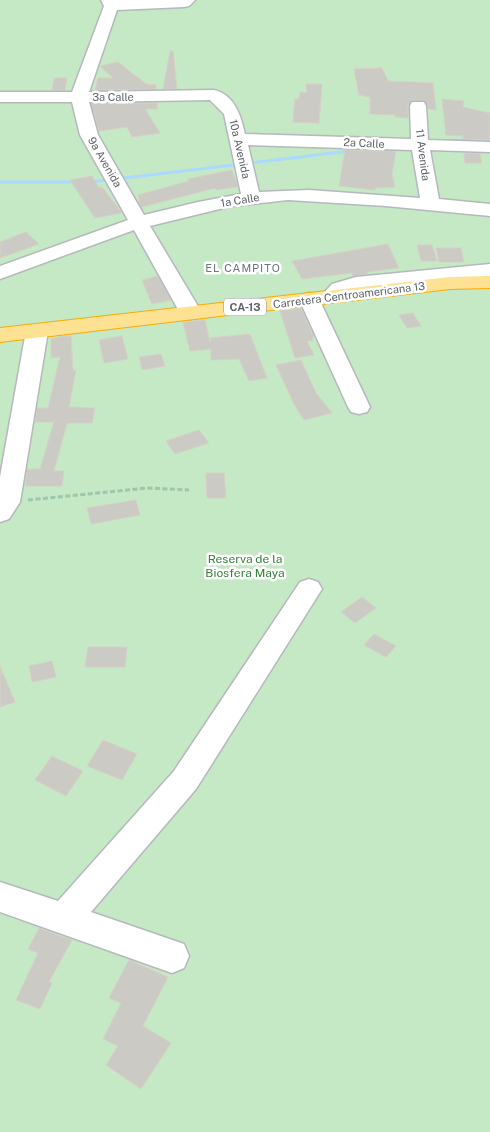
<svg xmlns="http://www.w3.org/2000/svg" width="490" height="1132" font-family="'Public Sans',sans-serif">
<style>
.green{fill:#c5e8c5}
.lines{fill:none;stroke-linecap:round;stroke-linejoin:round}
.stream{stroke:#aadaff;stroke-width:3}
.building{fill:#cccac5;stroke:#d6d1c6}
.minor-casing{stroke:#b5b8bc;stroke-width:3}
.highway-casing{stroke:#f9ab00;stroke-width:2}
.path{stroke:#9cc7a9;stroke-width:3;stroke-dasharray:5 2.5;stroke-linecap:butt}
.minor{fill:#fff;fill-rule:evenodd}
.highway{fill:#fde293;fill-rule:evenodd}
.labels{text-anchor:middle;stroke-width:5;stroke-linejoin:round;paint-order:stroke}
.far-street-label{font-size:11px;fill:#5f6368;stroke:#fff}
.far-neighbourhood-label{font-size:11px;letter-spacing:1px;fill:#70757a;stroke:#fff}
.shield{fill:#fff;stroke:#8f9295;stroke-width:1}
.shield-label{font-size:11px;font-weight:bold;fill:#5f6368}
.park-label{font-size:12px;fill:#348238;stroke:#fff}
</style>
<rect width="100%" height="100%" fill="#f1efe8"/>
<!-- green -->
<rect class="green" x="0" y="0" width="490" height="1132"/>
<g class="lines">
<!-- stream -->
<g class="stream">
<path d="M438,141l52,-2"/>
<path d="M0,182h77"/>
<path d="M91,182l284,-34"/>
</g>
</g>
<!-- building -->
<g class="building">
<path d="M170,51h3l4,38h-14z"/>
<path d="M118,62l28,22 10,1v4l-61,1 3,-12h15l-13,-12z"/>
<path d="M382,68l6,13 45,2 3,27 -8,-1 -4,-9h-12l-4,6v12l-13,-1v-2l-25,-1v-17l-11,-2 -5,-26z"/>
<path d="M54,78h13l-2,12h-13z"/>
<path d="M306,84h16l-3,39 -26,-1 2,-23h4l1,-7 7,1z"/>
<path d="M442,99l22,2 -1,6 27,6v27l-27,-1v-3l-17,-1z"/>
<path d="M157,103v6h-12l15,24 -28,4 -5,-10 -28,4 -8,-27z"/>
<path d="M345,150l51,1 -4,23 3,13 -20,1v2l-36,-4z"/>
<path d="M464,153l16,1 2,9h-17z"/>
<path d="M232,170l6,17 -22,3 -1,-2 -73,19 -2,-2 -2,-10 51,-14 -1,-2z"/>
<path d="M92,176l7,12 3,-1 20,26 -27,5 -25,-38z"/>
<path d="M26,232l13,12 -39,14v-16z"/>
<path d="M388,244l11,24 -32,4 1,2 -15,2 -1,-3 -50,6 -10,-18z"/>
<path d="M417,245h15l5,16h-16z"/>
<path d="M436,248h25l3,14h-25z"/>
<path d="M158,276l13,24 -19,4 -10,-24z"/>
<path d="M301,308l13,29 -2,1 1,3h-6l7,14 -19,3 -15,-47z"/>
<path d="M413,313l8,13 -14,2 -8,-13z"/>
<path d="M205,320l5,22v-4l40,-4 17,44 -18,3 -10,-22 -28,1v-11l-21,2 -7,-29z"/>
<path d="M64,336h7l2,35 3,-1 -7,37 26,1 -3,15h-25l-13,48h10l-2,15h-37l2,-17h13l14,-47h-19l2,-14h11l12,-51 -9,1v-19z"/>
<path d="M122,336l6,23 -24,4 -5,-23z"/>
<path d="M161,354l4,12 -23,4 -3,-13z"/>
<path d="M301,360l15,33 16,20 -28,7 -9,-14 -19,-41z"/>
<path d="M199,430l10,13 -34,11 -9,-13z"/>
<path d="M206,473h18l2,25h-19z"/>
<path d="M136,500l4,15 -49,9 -4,-16z"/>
<path d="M362,597l14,11 -21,15 -14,-11z"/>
<path d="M374,634l22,12 -10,11 -22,-12z"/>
<path d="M88,647h39l-2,20h-40z"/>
<path d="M52,661l4,16 -24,5 -3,-16z"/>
<path d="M0,666l15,36 -15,5z"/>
<path d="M103,740l34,14 -15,26 -35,-14z"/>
<path d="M52,756l31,15 -17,25 -31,-16z"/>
<path d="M39,928l33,12 -23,42 3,1 -12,26 -24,-9 22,-47 -10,-4z"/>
<path d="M129,960l39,17 -25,49 28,17 -30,46 -35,-24 12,-19 -15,-7 18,-36 -12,-5z"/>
</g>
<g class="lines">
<defs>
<g id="minor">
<path d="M101,0h94l-6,6 -5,1 -67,3 -28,82 125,-2c21,5 27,26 31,44l166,5 -1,-33 2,-4h12l2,4 2,34 62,2v10l-60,-2 9,49 51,5v12l-104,-10 -98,-6 -56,6 -82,20 52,87 -4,4 -7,2 -7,-2 -4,-4 -46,-83 -134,49v-13l128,-46 -48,-85 -8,-33h-72v-10h72l32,-86zM210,100l14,14 17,80 -43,8 -54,13 -46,-80 -9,-33zM248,145l164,5 8,48 -111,-8 -50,2z"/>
<path d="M490,264v12l-132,13c-4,1 -9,2 -13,4 -9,7 -10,11 -22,8l-3,-4 12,-13 24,-7z"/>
<path d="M309,293l7,2 3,4 51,108 -3,5 -8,2 -8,-2 -3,-5 -49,-108 3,-4z"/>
<path d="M37,325l8,1 3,5 -28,171 -11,17 -9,3v-45l26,-146 3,-5z"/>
<path d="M309,579l9,3 4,7 -126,200 -105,123 93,32 5,12 -5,12 -12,5 -172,-61v-30l58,19 116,-130 126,-189z"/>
</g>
<path id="highway" d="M490,276v12l-40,1 -450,53v-14l450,-51z"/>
</defs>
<!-- minor casing -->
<use href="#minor" class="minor-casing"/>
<!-- highway casing -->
<use href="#highway" class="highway-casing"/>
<!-- path -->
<path class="path" d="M28,500l120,-12 41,2"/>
<!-- minor -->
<use href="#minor" class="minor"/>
<!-- highway -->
<use href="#highway" class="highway"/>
</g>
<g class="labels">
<!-- far-street labels -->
<g class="far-street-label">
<text x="113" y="101">3a Calle</text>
<text transform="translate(364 143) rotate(3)" y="4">2a Calle</text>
<text transform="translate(240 149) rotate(77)" y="4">10a Avenida</text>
<text transform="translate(423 155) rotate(83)" y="4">11 Avenida</text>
<text transform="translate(105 162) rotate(60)" y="4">9a Avenida</text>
<text transform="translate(240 200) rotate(-9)" y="4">1a Calle</text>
<text transform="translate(349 295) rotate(-7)" y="4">Carretera Centroamericana 13</text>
</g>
<!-- far-neighbourhood labels -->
<g class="far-neighbourhood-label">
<text x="243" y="272">EL CAMPITO</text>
</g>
<!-- shield labels -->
<rect class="shield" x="224" y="298.5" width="42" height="17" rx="4"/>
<g class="shield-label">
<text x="245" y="311">CA-13</text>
</g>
<!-- park labels -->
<g class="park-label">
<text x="245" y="563">Reserva de la<tspan x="245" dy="14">Biosfera Maya</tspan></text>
</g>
</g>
</svg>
